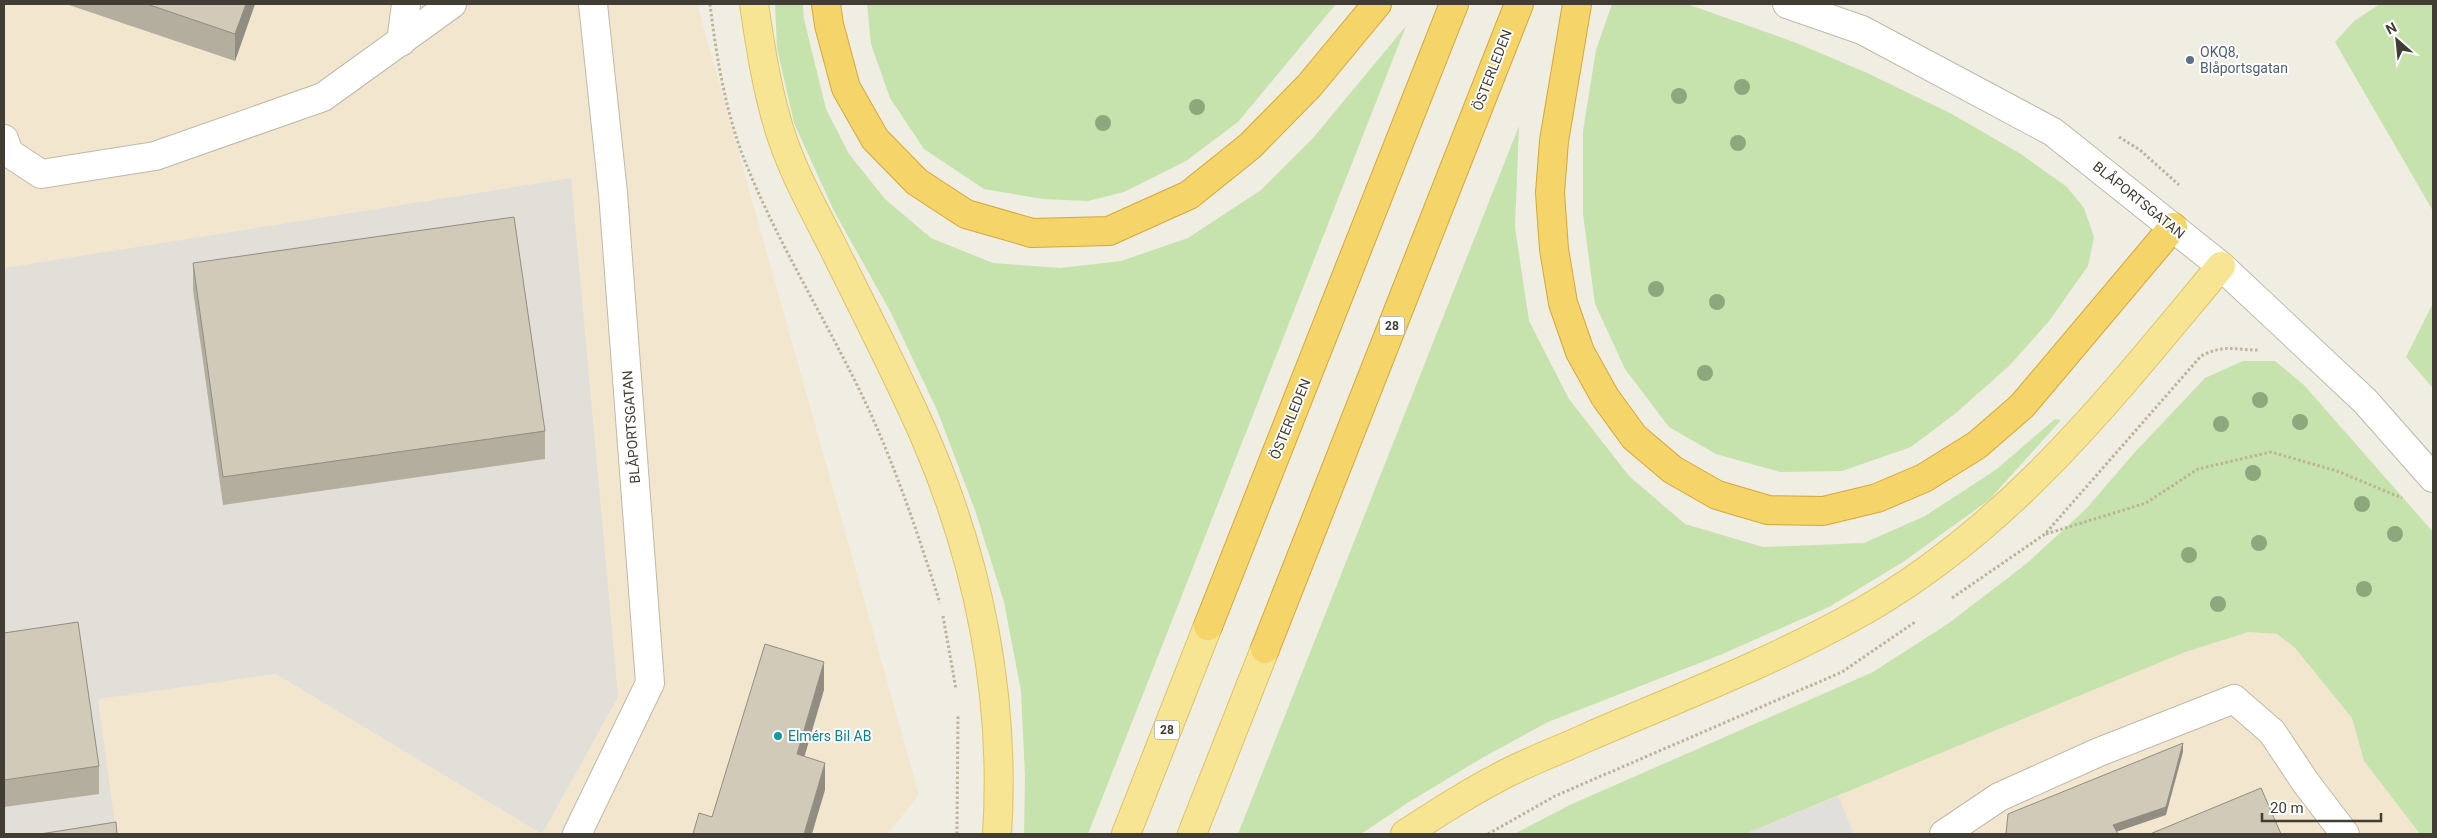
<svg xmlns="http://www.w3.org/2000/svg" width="2437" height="838" font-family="Roboto,sans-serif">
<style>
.commercial{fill:#f2e6ce}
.industrial{fill:#e2dfd8}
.green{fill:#c6e3ad}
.parking{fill:#e1dfdb}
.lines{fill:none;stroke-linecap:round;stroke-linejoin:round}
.minor-casing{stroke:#beb9a9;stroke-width:30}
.major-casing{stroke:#dcc366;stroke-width:30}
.highway-casing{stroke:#d3a93a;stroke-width:30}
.path{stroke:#bcb398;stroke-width:3;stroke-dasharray:2.5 2.5;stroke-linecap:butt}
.minor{stroke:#fff;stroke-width:28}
.major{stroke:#f8e594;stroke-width:28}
.highway{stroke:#f5d469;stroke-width:28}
.tree{fill:#8ea87e}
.wall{fill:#b4ae9f}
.shaded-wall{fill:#928d82}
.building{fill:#d1cab9;stroke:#928d82}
.service-dot{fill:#5c6f8a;stroke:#fff;stroke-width:2}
.culture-dot{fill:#0f9aa8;stroke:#fff;stroke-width:2}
.labels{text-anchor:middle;stroke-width:4;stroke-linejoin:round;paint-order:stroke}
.shield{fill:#fff;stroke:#7b7771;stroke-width:1}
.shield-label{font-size:12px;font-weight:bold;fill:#423d34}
.service-label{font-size:14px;fill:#4e5e75;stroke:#fff;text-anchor:start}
.street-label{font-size:14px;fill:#423d34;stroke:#fff}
.culture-label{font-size:14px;fill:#0d838f;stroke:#fff;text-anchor:start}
</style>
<rect width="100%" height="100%" fill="#f0ede3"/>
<!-- commercial -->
<g class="commercial">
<path d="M4,4h693l222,791 -32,39h-345l28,-656 -566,90z"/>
<path d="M2249,632l28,2 18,14 57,70 12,43 56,73h-675l440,-182z"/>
<path d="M276,674l266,160h-490l62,-9 -16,-126z"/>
</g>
<!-- industrial -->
<path class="industrial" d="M571,178l47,519 -76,137 -266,-160 -178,25 17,126 -63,9h-48v-566z"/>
<!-- green -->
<g class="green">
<path d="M775,4h28l1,15 22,90 23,45 36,45 46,39 62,25 67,5 61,-7 67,-23 73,-48 52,-52 93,-112 -318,808h-64l1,-58 -4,-85 -17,-89 -29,-92 -38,-100 -47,-99 -56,-100 -40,-88 -17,-75z"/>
<path d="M867,4h469l-98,118 -52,39 -62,31 -36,9 -45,-2 -59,-10 -60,-40 -34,-51 -19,-54z"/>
<path d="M1612,4h75l107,38 71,30 85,41 71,41 46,33 17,21 10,29 -6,29 -39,55 -39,44 -54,48 -45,34 -69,24 -62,1 -64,-18 -47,-27 -44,-58 -30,-65 -12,-90v-83l13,-81z"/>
<path d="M2380,4h53v207l-98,-169 19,-21z"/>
<path d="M1519,126l-4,101 14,94 40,78 60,77 56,48 78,23 101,-4 61,-27 72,-47 58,-50 6,1 -72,80 -86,62 -74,45 -109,48 -172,67 -66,36 -73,44 -48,32h-123z"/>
<path d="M2433,303v85l-27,-31z"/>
<path d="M2243,361h32l29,24 129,147v302h-13l-56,-73 -12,-43 -57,-70 -18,-14 -28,-2 -64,20 -440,182h-231l58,-30 301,-132 76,-49 77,-59 60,-55 49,-57 70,-74z"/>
</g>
<!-- parking -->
<path class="parking" d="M1838,796l16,38h-109z"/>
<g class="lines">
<defs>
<g id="minor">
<path d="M1787,4l75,26 191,102 168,134 144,135 68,77"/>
<path d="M401,42l5,-38"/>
<path d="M4,139l5,14 32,21 114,-18 168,-59 129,-93"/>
<path d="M577,834l73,-151 -37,-490 -20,-189"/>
<path d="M1944,834l55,-37 100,-45 135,-53 38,33 34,51 39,51"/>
</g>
<g id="major">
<path d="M754,4c6,40 12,81 24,121 12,42 34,81 54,120 31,63 64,126 92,190 55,126 82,263 73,399"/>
<path d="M1126,834l82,-208"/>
<path d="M1192,834l73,-185"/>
<path d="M1405,834c34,-22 68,-44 104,-62 26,-13 53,-23 79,-35 93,-40 189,-77 277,-127 148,-85 248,-215 356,-344"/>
</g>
<g id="highway">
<path d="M826,4l3,21 17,63 29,51 42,43 49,32 66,19 77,-2 80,-36 61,-49 59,-60 68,-82"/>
<path d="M1577,4l-23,137 -4,52 4,56 9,54 17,49 25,45 29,40 39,33 44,25 51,15 55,1 54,-13 47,-20 53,-33 45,-39 151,-179"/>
<path d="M1208,626l246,-622"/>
<path d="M1265,649l254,-645"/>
</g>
</defs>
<!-- minor casing -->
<use href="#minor" class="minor-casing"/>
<!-- major casing -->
<use href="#major" class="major-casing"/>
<!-- highway casing -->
<use href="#highway" class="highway-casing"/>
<!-- path -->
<g class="path">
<path d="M710,4c6,50 14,99 31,147 32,84 80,160 119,240 33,68 57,140 80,212"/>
<path d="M2119,137l21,13 39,35"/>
<path d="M2046,534l100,-31 52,-34 73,-17 66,19 65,27"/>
<path d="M1952,598l93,-64 156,-178c23,-12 33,-6 57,-6"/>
<path d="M943,616l13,73"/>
<path d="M957,834l1,-119"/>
<path d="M1488,834l67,-38 287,-124 73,-50"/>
</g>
<!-- minor -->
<use href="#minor" class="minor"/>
<!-- major -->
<use href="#major" class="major"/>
<!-- highway -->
<use href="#highway" class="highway"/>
</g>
<!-- trees -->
<g class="tree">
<circle cx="1742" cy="87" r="8"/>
<circle cx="1679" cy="96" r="8"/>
<circle cx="1197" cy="107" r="8"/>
<circle cx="1103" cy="123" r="8"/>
<circle cx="1738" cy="143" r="8"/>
<circle cx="1656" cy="289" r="8"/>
<circle cx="1717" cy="302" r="8"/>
<circle cx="1705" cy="373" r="8"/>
<circle cx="2260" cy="400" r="8"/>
<circle cx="2300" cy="422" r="8"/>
<circle cx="2221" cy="424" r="8"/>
<circle cx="2253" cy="473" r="8"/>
<circle cx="2362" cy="504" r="8"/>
<circle cx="2395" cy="534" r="8"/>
<circle cx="2259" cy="543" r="8"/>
<circle cx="2189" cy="555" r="8"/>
<circle cx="2364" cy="589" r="8"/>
<circle cx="2218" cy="604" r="8"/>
</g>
<!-- wall -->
<g class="wall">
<path d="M66,4h189l-20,57z"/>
<path d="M193,263l352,168v28l-322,46 -30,-215z"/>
<path d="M4,633l95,133v28l-95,13z"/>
</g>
<!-- shaded-wall -->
<g class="shaded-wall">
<path d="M246,4h9l-20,57v-27z"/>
<path d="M824,662v28l-27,92v-28z"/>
<path d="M2183,743v9l-17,63 -53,18v-8z"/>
<path d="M825,763v27l-13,44h-8z"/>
</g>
<!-- building -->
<g class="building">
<path d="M147,4h99l-11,30z"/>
<path d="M514,217l31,214 -322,46 -30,-214z"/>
<path d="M78,622l21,144 -95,14v-147z"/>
<path d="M765,644l59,18 -27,92 28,9 -21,71h-111l6,-21 13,4z"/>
<path d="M2183,743l-17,64 -53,18 5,9h-112l2,-20z"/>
<path d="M2261,788l20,46h-131z"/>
<path d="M116,822l1,12h-77z"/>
</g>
<!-- markers -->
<circle class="service-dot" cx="2190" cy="60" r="5"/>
<circle class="culture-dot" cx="778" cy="736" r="5"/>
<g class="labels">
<!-- shield labels -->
<g class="shield">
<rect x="1379.5" y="316.5" width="25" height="19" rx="4"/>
<rect x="1154.5" y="720.5" width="25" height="19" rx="4"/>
</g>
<g class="shield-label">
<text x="1392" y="330">28</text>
<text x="1167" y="734">28</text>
</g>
<!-- service labels -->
<g class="service-label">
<text x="2200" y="57">OKQ8,<tspan x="2200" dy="16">Blåportsgatan</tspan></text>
</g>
<!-- street labels -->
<g class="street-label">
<text transform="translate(1492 70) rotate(-69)" y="5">ÖSTERLEDEN</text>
<text transform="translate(2139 200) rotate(39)" y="5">BLÅPORTSGATAN</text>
<text transform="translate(1290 419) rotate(-68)" y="5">ÖSTERLEDEN</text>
<text transform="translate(631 427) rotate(-94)" y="5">BLÅPORTSGATAN</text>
</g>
<!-- culture labels -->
<g class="culture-label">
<text x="788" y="741">Elmérs Bil AB</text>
</g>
</g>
<!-- border -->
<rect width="2437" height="838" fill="none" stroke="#423d34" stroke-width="10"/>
<!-- north arrow -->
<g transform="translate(2397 40) rotate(333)" stroke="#ffffff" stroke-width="4" paint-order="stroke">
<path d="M0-4L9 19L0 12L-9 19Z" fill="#423d34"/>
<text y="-8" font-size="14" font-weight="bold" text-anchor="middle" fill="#423d34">N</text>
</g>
<!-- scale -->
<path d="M2262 813v8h119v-8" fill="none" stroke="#423d34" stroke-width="2.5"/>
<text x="2270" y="813" font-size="15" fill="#423d34" stroke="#ffffff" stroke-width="4" paint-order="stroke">20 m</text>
</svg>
